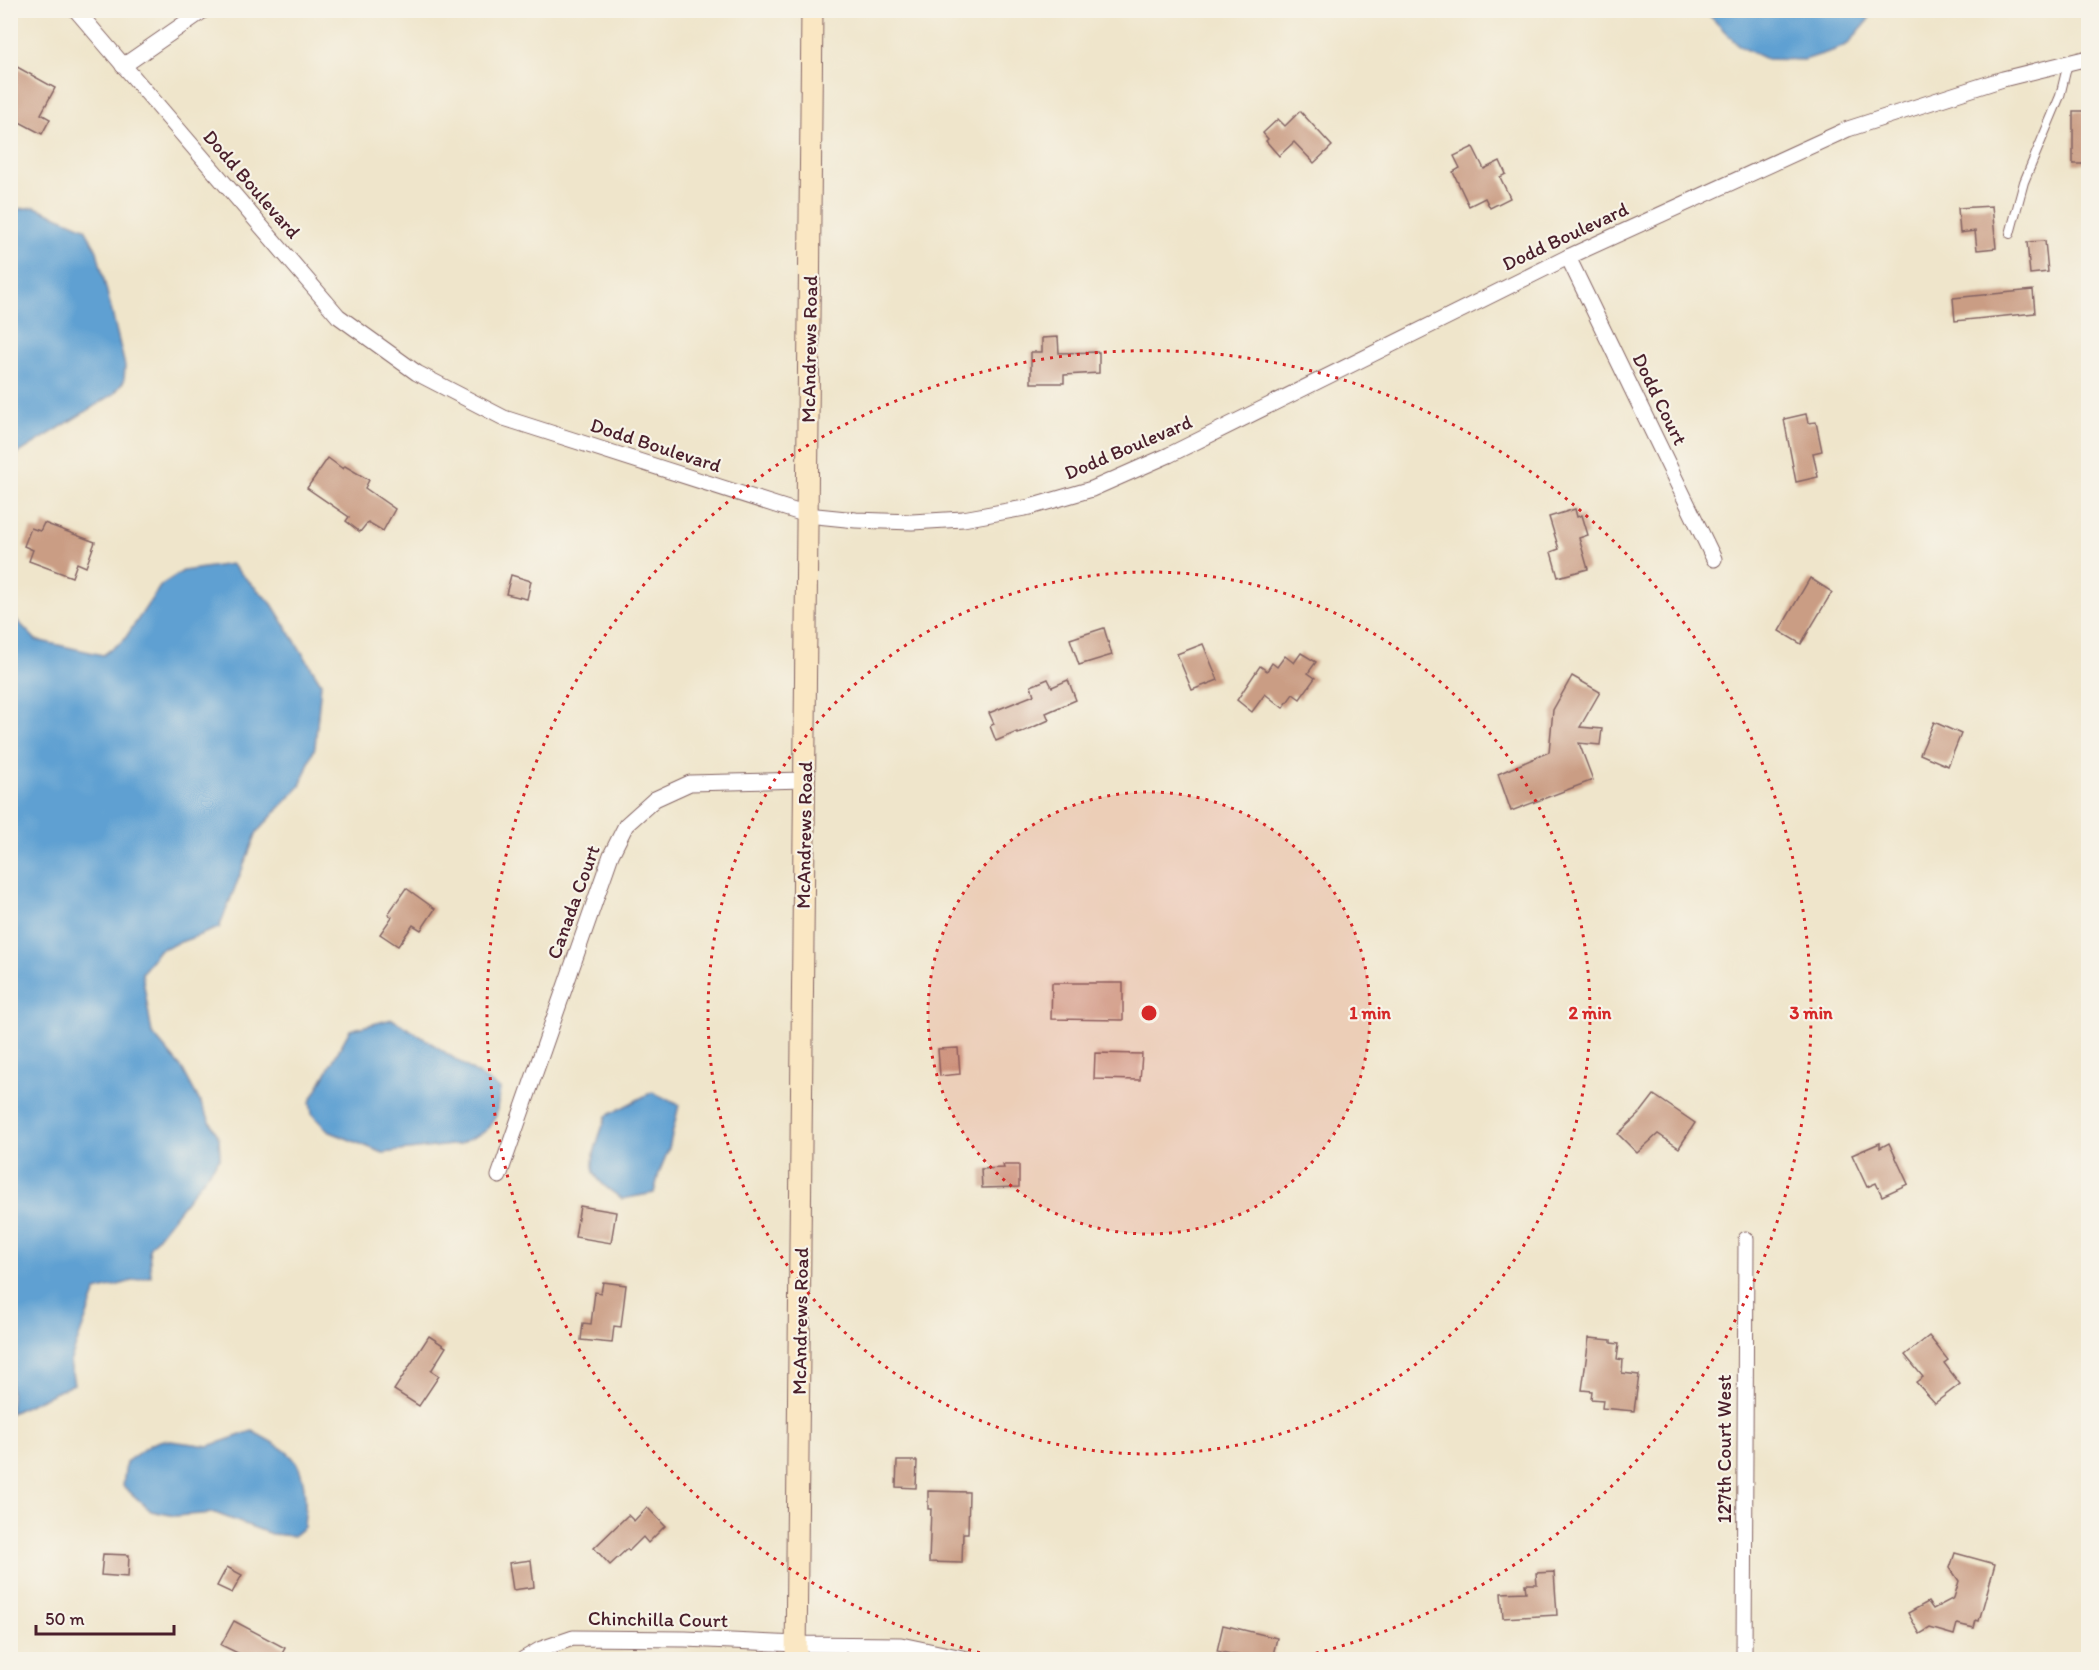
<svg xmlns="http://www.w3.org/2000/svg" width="2099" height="1670" font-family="Itim,sans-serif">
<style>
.water{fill:#5ea0d2;stroke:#54607e;stroke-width:1.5}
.building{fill:#ca9d84}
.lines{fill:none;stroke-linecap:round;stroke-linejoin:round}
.lane-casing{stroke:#846463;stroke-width:10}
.street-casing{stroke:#846463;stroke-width:17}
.secondary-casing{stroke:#846463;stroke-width:23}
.lane{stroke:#fff;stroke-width:8}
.street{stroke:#fff;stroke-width:15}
.secondary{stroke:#fae7c3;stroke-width:21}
.ring{fill:none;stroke:#d62828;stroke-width:3;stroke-dasharray:3 6}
.labels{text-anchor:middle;stroke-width:4.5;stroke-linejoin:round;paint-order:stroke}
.street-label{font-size:20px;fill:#4a1f2b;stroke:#f7f3e8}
.centre{fill:#d62828;stroke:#f7f3e8;stroke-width:3}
.ring-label{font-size:18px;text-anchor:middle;font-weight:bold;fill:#d62828;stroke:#f7f3e8;stroke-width:4.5;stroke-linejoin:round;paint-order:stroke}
</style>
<rect width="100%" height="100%" fill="#f7f3e8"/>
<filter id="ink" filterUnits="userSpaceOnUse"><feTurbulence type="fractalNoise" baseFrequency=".0167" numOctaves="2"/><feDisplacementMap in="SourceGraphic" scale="12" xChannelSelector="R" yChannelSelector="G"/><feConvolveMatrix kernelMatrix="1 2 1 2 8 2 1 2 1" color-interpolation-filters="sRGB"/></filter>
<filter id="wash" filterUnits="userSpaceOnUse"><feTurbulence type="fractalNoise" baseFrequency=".008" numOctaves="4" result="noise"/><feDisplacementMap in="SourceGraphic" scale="24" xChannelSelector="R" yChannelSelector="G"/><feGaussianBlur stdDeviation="1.35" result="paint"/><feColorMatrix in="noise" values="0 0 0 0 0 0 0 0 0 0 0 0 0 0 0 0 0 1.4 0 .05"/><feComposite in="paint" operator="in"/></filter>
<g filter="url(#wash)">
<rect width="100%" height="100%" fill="#efe5cb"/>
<!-- water -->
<g class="water">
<path d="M1705,11h167l-4,9 -20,24 -13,6 -31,10 -38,-1 -27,-13z"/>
<path d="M35,207l50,21 12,23 28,115 -1,15 -10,13 -103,64v-248z"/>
<path d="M231,564l41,40 49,79 -6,64 -15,39 -43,46 -38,96 -60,22 -17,23 10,60 31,37 36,68 1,20 -71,90 2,28 -55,15 -26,71 4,22 -63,29v-799l25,26 67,15 21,-15 37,-55 22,-14z"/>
<path d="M392,1019l30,18 78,52 -4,27 -10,15 -26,13 -77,9 -55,-22 -16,-17 -2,-12 40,-72z"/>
<path d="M652,1092l27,13 -10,43 -10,25 -5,20 -32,6c-9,-7 -23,-15 -28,-27 -5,-13 8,-42 12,-56z"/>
<path d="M252,1431c12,7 27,14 37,23 18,15 17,52 15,73l-11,9 -22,-2 -56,-21 -40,3 -24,-5 -28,-25 3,-24 25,-18 12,-4 46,6z"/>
</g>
<g id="blocks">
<!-- building -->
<g class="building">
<path d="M10,63l45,25 -14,26 9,5 -8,15 -32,-17z"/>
<path d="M1300,111l32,35 -18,17 -20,-21 -15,14 -13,-15 2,-2 -5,-6 15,-14 7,7z"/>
<rect x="2073" y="111" width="15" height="53"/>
<path d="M1473,147l11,22 16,-8 6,13 -6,3 10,21 -20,10 -5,-10 -16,8 -16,-34 7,-4 -6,-12z"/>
<path d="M1992,206l4,42 -19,2 -2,-19 -15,2 -2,-25z"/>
<path d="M2045,241l3,31 -18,2 -3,-32z"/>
<path d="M2033,290l2,23 -80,8 -2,-23z"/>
<path d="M1058,337l1,16 40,-1v21l-35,2v8h-33v-31h11v-14z"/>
<path d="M1806,414l2,9 8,-1 6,29 -9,2 5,24 -22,5 -12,-63z"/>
<path d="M328,458l15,11 2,-3 24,14 -4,8 30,21 -12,22 -15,-9 -8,10 -14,-11 3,-4 -42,-29z"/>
<path d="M1575,509l2,8 5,-2 6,20 -9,3 9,31 -30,8 -7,-25 8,-3 -10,-32z"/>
<path d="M44,523l51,19 -9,25 -9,-4 -5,14 -43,-16 4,-11 -9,-4 7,-18 9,3z"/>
<path d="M511,575l20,6 -4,18 -21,-5z"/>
<path d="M1810,578l22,14 -31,52 -22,-13z"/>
<path d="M1104,628l8,27 -33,10 -9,-26z"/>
<path d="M1203,644l15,36 -26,10 -15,-36z"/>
<path d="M1301,653l15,9 -8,11 7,5 -15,21 -7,-5 -10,14 -18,-14 -13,18 -15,-12 23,-34 7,5 5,-8 5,4 8,-11 9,7z"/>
<path d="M1572,676l28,16 -20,35 22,2 -2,16 -21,-2 14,37 -82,31 -13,-37 51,-22 4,-42z"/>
<path d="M1048,679l4,8 16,-7 8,20 -30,13 3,7 -31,14 -1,-2 -21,9 -6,-15 4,-2 -5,-11 45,-18 -3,-9z"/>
<path d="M1934,722l27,12 -13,32 -28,-12z"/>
<path d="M406,888l29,21 -14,21 -8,-5 -15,21 -18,-12 12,-17 -4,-3z"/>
<path d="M1052,983h71v37l-72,-1z"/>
<path d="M958,1048l2,26 -20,2 -2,-27z"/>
<path d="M1095,1053l47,1 -2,26 -46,-1z"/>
<path d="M1654,1095l41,28 -16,25 -21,-14 -21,19 -19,-19 23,-22z"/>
<path d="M1880,1143v5l9,-5 19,41 -26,12 -6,-13 -9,4 -15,-32z"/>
<path d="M1003,1165h16v22l-37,1 -1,-19 23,-1z"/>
<path d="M580,1206l36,6 -5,31 -36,-6z"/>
<path d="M603,1282l23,3 -5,42 -7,-1 -2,17 -31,-3 2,-17 8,1 4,-32 6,1z"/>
<path d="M429,1336l17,11 -15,24 8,5 -20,30 -25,-16z"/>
<path d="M1929,1336l19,24 -4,3 16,21 -25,19 -19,-21 7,-5 -18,-22z"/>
<path d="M1589,1338l22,2v3l8,1 -2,15 6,1 -1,13 17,2 -5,36 -32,-3 1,-8 -12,-1 1,-8 -10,-1z"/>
<path d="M897,1461h20l-1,27 -20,-1z"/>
<path d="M928,1491l41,1 -1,41h-5l-1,30 -33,-1 2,-53h-3z"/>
<path d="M647,1507l18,19 -17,17 -5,-6 -14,14 -2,-2 -17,16 -16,-17 34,-33 6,6z"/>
<path d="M1955,1553l40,11 -16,57 -3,-1 -2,8 -17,-4 -3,11 -24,-7 -10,6 -12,-21 20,-11 5,7 21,-11 5,-17 -9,-13z"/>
<path d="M103,1554l26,1 -1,22 -27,-2z"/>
<path d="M531,1560l3,27 -21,3 -4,-27z"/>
<path d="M227,1567l15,8 -10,18 -15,-7z"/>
<path d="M1554,1572l3,43 -54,3 -2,-25 25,-1 -1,-8h12l-1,-11z"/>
<path d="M234,1621l51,27 -6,11h-29l-29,-14z"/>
<path d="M1223,1625l54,13 -5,21h-27v-2l-28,-6z"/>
</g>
</g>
</g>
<g filter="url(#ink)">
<use href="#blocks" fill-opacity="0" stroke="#846463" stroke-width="1.5"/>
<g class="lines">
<defs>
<path id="lane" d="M2010,234l14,-52 36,-86 8,-33"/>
<g id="street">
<path d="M76,10l262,306 79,57 87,45 303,97 49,5 56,2 51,-3 67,-12 62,-18 77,-34 399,-198 280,-128 155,-50 85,-21"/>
<path d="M123,66l81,-56"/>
<path d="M1568,257l146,302"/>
<path d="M499,1176l112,-321 15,-30 29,-26 35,-16 115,-3"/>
<path d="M522,1660l19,-11 32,-11 112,1 112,5 104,1 71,15"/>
<path d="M1744,1660l2,-421"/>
</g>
<path id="secondary" d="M796,1660l16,-1650"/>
</defs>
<!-- lane casing -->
<use href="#lane" class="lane-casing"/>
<!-- street casing -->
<use href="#street" class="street-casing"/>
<!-- secondary casing -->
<use href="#secondary" class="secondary-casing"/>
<!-- lane -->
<use href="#lane" class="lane"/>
<!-- street -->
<use href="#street" class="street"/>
<!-- secondary -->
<use href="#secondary" class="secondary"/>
</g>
</g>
<!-- distance rings -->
<circle cx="1149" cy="1013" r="221" fill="#d62828" fill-opacity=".12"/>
<g class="ring">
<circle cx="1149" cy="1013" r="221"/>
<circle cx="1149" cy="1013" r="441"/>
<path d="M1006 1659A662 662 0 1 1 1292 1659"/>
</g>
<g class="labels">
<!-- street labels -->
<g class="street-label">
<text transform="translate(252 184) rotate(49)" y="7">Dodd Boulevard</text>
<text transform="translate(1565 236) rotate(-25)" y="7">Dodd Boulevard</text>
<text transform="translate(809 349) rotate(-89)" y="7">McAndrews Road</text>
<text transform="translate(1660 399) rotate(64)" y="7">Dodd Court</text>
<text transform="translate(656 445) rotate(18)" y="7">Dodd Boulevard</text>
<text transform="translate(1128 447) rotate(-23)" y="7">Dodd Boulevard</text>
<text transform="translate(804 835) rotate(-89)" y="7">McAndrews Road</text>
<text transform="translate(573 902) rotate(-70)" y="7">Canada Court</text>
<text transform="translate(800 1321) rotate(-89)" y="7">McAndrews Road</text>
<text transform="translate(1724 1449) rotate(-90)" y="7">127th Court West</text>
<text transform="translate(658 1619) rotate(1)" y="7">Chinchilla Court</text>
</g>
</g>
<circle cx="1149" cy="1013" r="9" class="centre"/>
<g class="ring-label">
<text x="1370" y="1019">1 min</text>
<text x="1590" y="1019">2 min</text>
<text x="1811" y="1019">3 min</text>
</g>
<!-- margin -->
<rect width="2099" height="1670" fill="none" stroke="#f7f3e8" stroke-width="36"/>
<!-- scale -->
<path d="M36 1625v9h138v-9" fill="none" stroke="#4a1f2b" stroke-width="3"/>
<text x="45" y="1625" font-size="18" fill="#4a1f2b" stroke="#f7f3e8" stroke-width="4.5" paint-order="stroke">50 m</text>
</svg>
